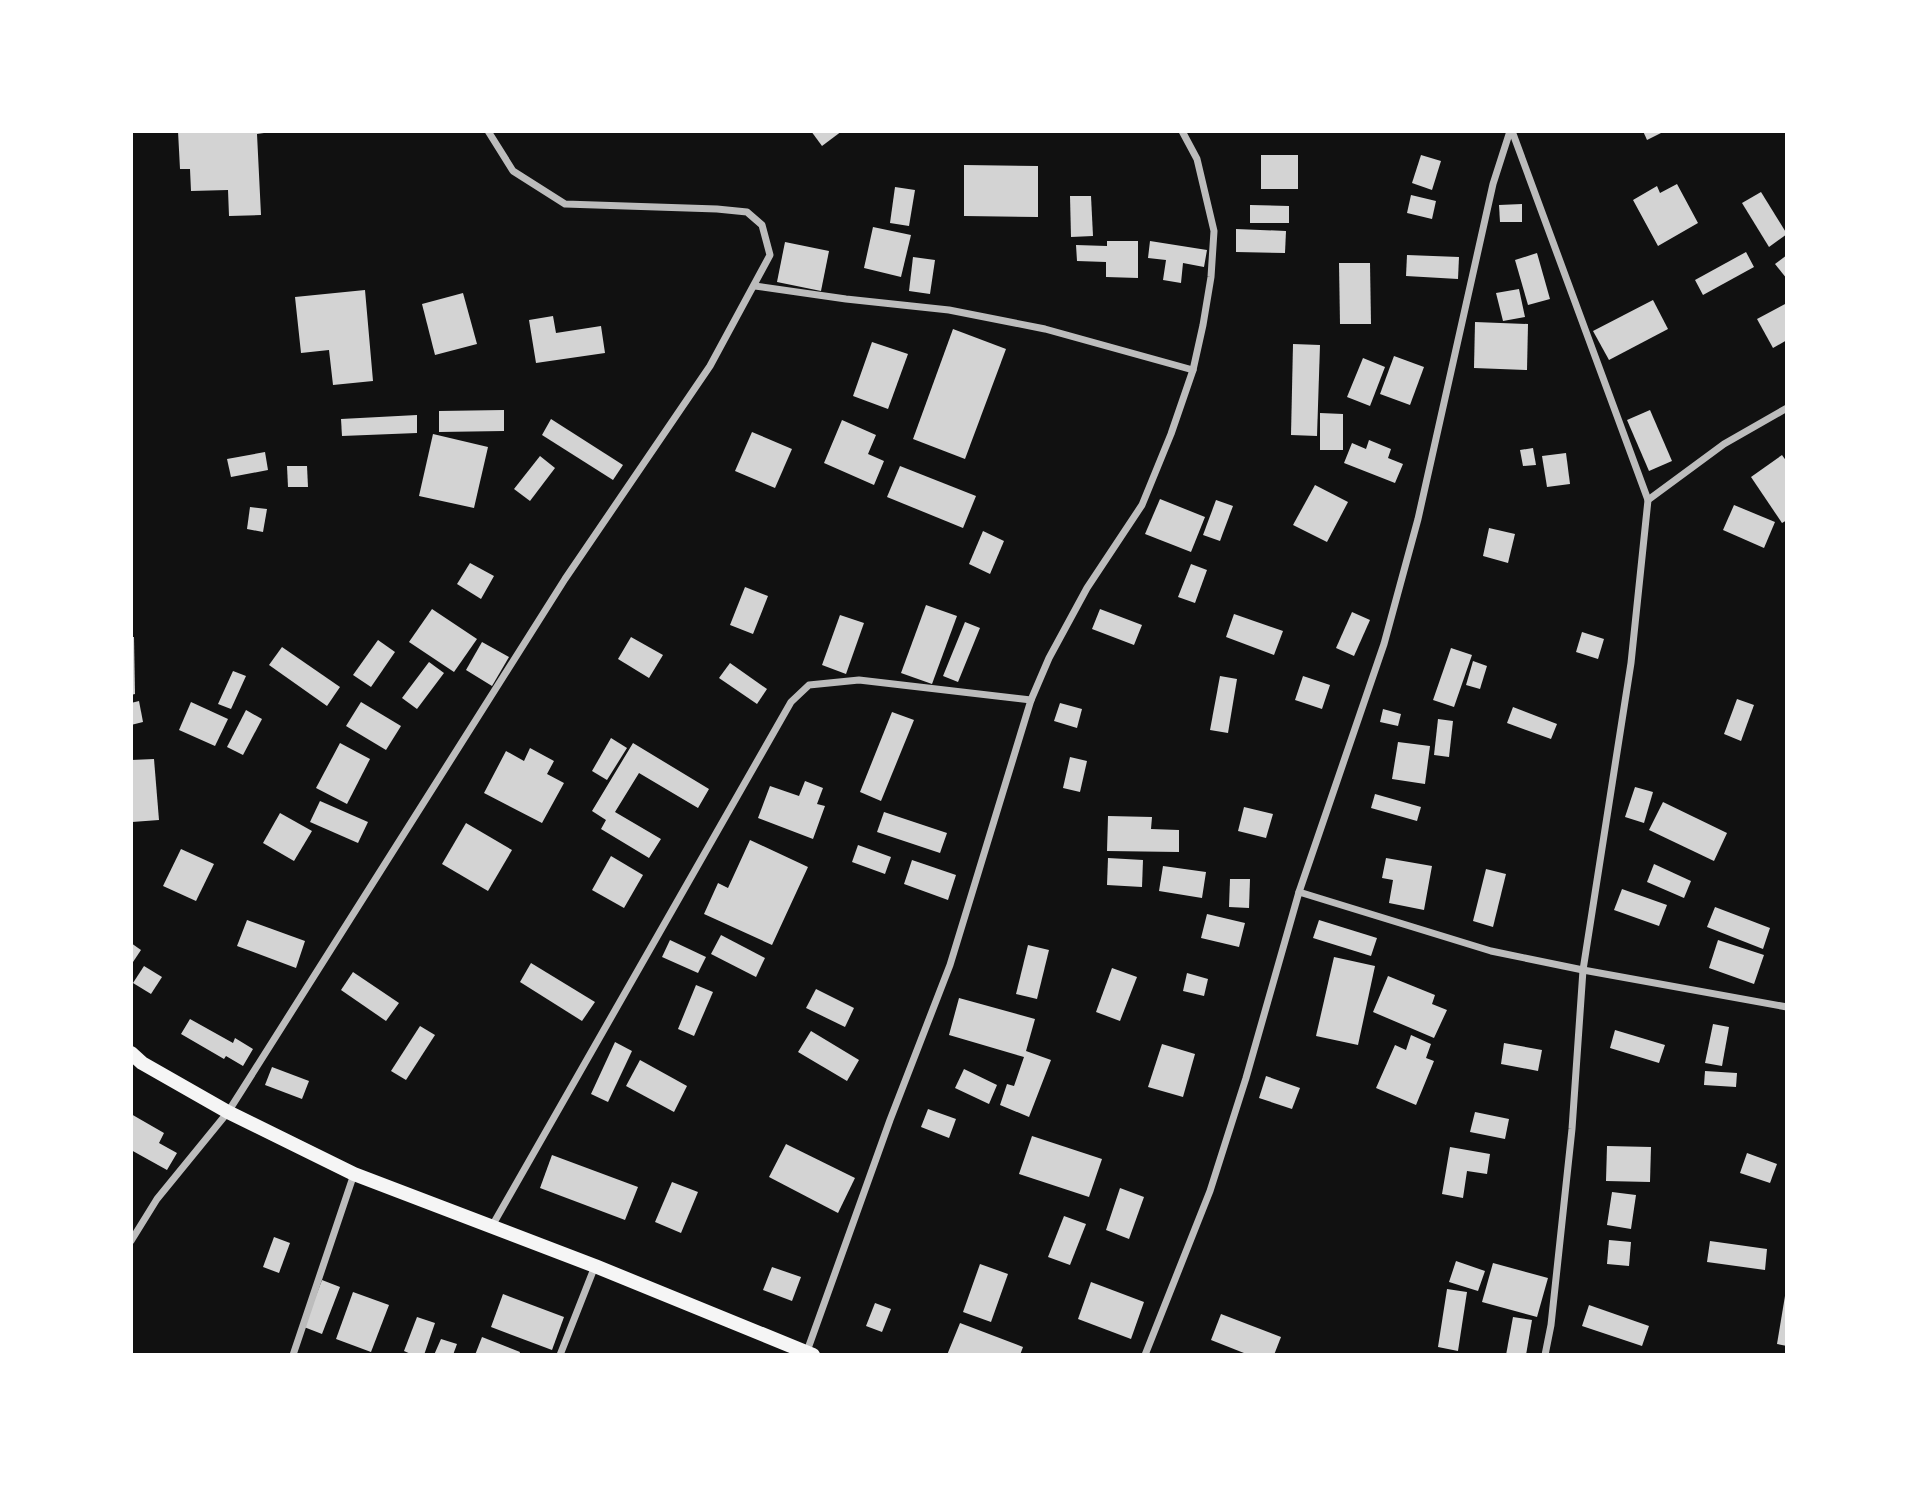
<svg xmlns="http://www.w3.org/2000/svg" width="1918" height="1486" font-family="'Asap Condensed',sans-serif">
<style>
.building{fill:#d3d3d3}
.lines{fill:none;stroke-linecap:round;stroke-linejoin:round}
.minor{stroke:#bcbcbc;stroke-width:7}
.secondary{stroke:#f5f5f5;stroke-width:14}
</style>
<rect width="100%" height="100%" fill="#111"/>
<!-- building -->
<g class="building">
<path d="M178,131h86v2l-7,1 4,81 -32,1 -1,-26 -37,1 -1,-22h-10z"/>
<path d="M811,131h31l-20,15z"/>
<path d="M1643,131h22l-18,9z"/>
<rect x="1261" y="155" width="37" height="34"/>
<path d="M1421,155l20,6 -9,29 -20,-7z"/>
<path d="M964,165l74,1v51l-74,-1z"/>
<path d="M1677,184l21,39 -40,23 -25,-46 24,-14 3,7z"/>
<path d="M895,187l20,3 -6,36 -19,-3z"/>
<path d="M1761,192l26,42 -18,13 -27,-44z"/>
<path d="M1411,195l25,6 -4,18 -25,-6z"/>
<path d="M1070,196h21l2,40 -22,1z"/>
<path d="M1522,204v18h-22l-1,-17z"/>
<path d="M1250,205l39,1v17h-39z"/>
<path d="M873,227l38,8 -10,42 -37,-9z"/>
<path d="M1236,229l50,2 -1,22 -49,-1z"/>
<path d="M1107,241h31v37l-32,-1v-15l-29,-1 -1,-16 31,1z"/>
<path d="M1150,241l57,9 -3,17 -21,-4 -2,20 -18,-3 3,-20 -18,-2z"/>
<path d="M785,242l44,9 -8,40 -44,-9z"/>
<path d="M1746,252l8,15 -51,28 -8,-15z"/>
<path d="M1537,253l13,46 -22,6 -13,-45z"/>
<path d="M1407,255l52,2 -1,22 -52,-3z"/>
<path d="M1787,255v24l-12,-15z"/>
<path d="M913,257l22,3 -5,34 -21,-3z"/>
<path d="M1339,263h31l1,61h-31z"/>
<path d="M1519,289l6,28 -22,4 -7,-28z"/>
<path d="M365,290l8,91 -40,4 -4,-35 -28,3 -6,-56z"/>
<path d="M463,293l14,51 -42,11 -13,-51z"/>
<path d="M1653,300l15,29 -59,31 -16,-29z"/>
<path d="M1787,303v37l-14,8 -16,-29z"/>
<path d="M553,316l3,17 45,-7 4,27 -69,10 -7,-43z"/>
<path d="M1475,322l53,2 -1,46 -53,-2z"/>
<path d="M953,329l53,20 -41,110 -52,-20z"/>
<path d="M872,342l36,12 -20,55 -35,-13z"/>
<path d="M1293,344l27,1 -3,91 -26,-1z"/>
<path d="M1394,356l30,11 -14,38 -30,-11z"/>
<path d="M1363,358l22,9 -15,39 -23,-9z"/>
<path d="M504,410v21l-65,1v-21z"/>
<path d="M1650,410l22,51 -23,10 -22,-51z"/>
<path d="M1320,413l23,1v36h-23z"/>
<path d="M417,415v18l-75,3 -1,-17z"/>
<path d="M551,419l72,46 -10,15 -71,-45z"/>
<path d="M842,420l34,15 -8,19 16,7 -10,24 -50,-22z"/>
<path d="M752,432l40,17 -17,39 -40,-17z"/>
<path d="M433,434l55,13 -14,61 -55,-12z"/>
<path d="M1369,440l22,9 -3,9 15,6 -8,19 -51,-20 8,-20 14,6z"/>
<path d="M1533,448l3,17 -13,1 -3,-16z"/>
<path d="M265,452l3,18 -37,7 -4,-18z"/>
<path d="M1566,453l4,31 -23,3 -5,-31z"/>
<path d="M1782,455l5,7v58l-5,3 -31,-46z"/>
<path d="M540,456l15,12 -25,33 -16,-12z"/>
<path d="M287,466h20l1,21h-20z"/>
<path d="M900,466l76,30 -13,32 -76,-31z"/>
<path d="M1315,485l33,17 -21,40 -34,-17z"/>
<path d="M1160,499l45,18 -14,35 -46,-18z"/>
<path d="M1216,500l17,6 -13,35 -17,-6z"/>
<path d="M1734,505l41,17 -11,26 -41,-18z"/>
<path d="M250,507l17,2 -4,23 -16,-3z"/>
<path d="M1489,528l26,6 -7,29 -25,-7z"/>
<path d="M983,531l21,10 -14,33 -21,-10z"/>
<path d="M470,563l24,13 -13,23 -24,-15z"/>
<path d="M1191,564l16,6 -12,33 -17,-6z"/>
<path d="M745,587l23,9 -15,38 -23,-9z"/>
<path d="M926,605l31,11 -25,68 -31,-11z"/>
<path d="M432,609l45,30 -23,33 -45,-30z"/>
<path d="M1100,609l42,16 -8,20 -42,-16z"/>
<path d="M1352,612l18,8 -16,36 -18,-8z"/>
<path d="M1234,614l49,17 -9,24 -48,-18z"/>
<path d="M840,615l24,8 -18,51 -24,-9z"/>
<path d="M965,622l15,6 -22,54 -15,-6z"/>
<path d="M1582,632l22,7 -6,20 -22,-7z"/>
<path d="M131,637h3l1,57 -4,1z"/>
<path d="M631,637l32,18 -14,23 -31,-19z"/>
<path d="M378,640l17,12 -24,35 -18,-12z"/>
<path d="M482,642l27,15 -17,29 -26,-16z"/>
<path d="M282,647l58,40 -13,19 -58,-41z"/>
<path d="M1451,648l21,7 -18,52 -21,-7z"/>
<path d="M1473,661l14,5 -7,23 -14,-4z"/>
<path d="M429,662l15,11 -27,36 -15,-11z"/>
<path d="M730,663l37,26 -10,15 -38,-26z"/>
<path d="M233,671l13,5 -15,33 -13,-5z"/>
<path d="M1220,676l17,3 -9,54 -18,-3z"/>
<path d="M1303,676l27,9 -8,24 -27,-9z"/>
<path d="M1737,699l17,6 -13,36 -17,-7z"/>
<path d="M139,701l4,21 -12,3v-22z"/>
<path d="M191,702l37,17 -13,27 -36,-16z"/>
<path d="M361,702l40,24 -15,24 -40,-24z"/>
<path d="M1060,703l22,6 -5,19 -23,-7z"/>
<path d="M1513,707l44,17 -6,15 -44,-16z"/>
<path d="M1383,709l18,5 -3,12 -18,-4z"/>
<path d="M246,710l16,9 -19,36 -16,-8z"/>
<path d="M892,712l22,8 -33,81 -21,-9z"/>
<path d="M1438,719l15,2 -4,36 -15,-2z"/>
<path d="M611,738l16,10 -20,32 -15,-9z"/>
<path d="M1398,742l32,4 -5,38 -33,-5z"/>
<path d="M340,743l30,16 -23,45 -31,-16z"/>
<path d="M633,743l76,46 -11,19 -59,-35 -24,39 46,27 -12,19 -48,-29 5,-9 -14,-9z"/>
<path d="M530,748l24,13 -7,13 17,9 -22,40 -58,-30 22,-42 18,10z"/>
<path d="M1070,757l17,4 -7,31 -17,-4z"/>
<path d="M154,759l5,61 -27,2 -1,-62z"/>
<path d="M805,781l18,7 -6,16 8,2 -12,33 -55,-21 12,-32 29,10z"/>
<path d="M1635,787l18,5 -9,31 -19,-6z"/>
<path d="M1375,794l46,13 -4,14 -46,-13z"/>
<path d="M320,801l48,21 -10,21 -48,-21z"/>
<path d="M1663,802l64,31 -13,28 -65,-31z"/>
<path d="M1244,807l29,7 -7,24 -28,-7z"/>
<path d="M884,812l63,21 -7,20 -63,-21z"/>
<path d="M280,813l32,18 -18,30 -31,-18z"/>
<path d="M1108,816l44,1 -1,12 28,1v22l-72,-1z"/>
<path d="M466,823l46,27 -24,41 -46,-27z"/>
<path d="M750,840l58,27 -36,78 -68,-31 14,-31 10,5z"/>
<path d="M858,845l33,12 -6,17 -33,-12z"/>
<path d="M181,849l33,15 -18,37 -33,-15z"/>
<path d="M611,856l32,19 -19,33 -32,-18z"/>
<path d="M1108,858l35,2 -1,27 -35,-2z"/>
<path d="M1386,858l46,8 -8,44 -35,-7 4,-23 -11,-2z"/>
<path d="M912,860l44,15 -8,25 -44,-16z"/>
<path d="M1654,864l37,17 -7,17 -37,-16z"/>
<path d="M1163,866l43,6 -4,26 -43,-7z"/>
<path d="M1486,869l20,5 -13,53 -20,-6z"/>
<path d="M1230,879h20l-1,29 -20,-1z"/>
<path d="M1622,889l45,16 -8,21 -45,-16z"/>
<path d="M1715,907l55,21 -7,21 -56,-22z"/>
<path d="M1207,914l38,9 -6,24 -38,-9z"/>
<path d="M247,920l58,21 -9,27 -59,-22z"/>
<path d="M1319,920l58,18 -6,18 -58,-18z"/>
<path d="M721,935l44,23 -9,19 -45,-23z"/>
<path d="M670,940l36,17 -8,16 -36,-16z"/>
<path d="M1718,940l46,15 -10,29 -45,-16z"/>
<path d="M131,943l10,7 -10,15z"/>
<path d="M1028,945l21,5 -12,49 -21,-5z"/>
<path d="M1334,957l41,9 -17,79 -42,-9z"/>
<path d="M531,963l64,39 -13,19 -62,-39z"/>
<path d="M144,966l18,11 -11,17 -18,-11z"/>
<path d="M1112,968l25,9 -17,44 -24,-9z"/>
<path d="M353,972l46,31 -13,18 -45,-31z"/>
<path d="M1187,973l21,6 -4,17 -21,-5z"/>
<path d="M1388,976l47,19 -3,9 15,6 -13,28 -61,-26z"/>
<path d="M696,985l17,7 -19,44 -16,-7z"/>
<path d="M816,989l38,19 -9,19 -39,-19z"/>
<path d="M959,998l76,21 -9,32 25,9 -22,57 -29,-12 7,-21 7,2 10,-29 -75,-22z"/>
<path d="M190,1019l43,24 2,-5 18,11 -10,17 -17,-10 -2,3 -43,-25z"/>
<path d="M1713,1024l16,3 -7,39 -17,-3z"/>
<path d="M420,1026l15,9 -29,45 -15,-9z"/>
<path d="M1615,1030l50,15 -6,18 -49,-15z"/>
<path d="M811,1031l48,29 -12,21 -49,-29z"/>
<path d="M1411,1035l20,9 -5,14 8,3 -18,44 -40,-17 19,-43 11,5z"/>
<path d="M615,1042l17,9 -24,51 -17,-8z"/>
<path d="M1504,1043l38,7 -4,21 -37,-7z"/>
<path d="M1162,1044l33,10 -12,43 -35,-10z"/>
<path d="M640,1060l47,26 -13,26 -48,-26z"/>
<path d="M272,1067l37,14 -7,18 -37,-14z"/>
<path d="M964,1069l33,16 -8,19 -34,-16z"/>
<path d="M1705,1071l32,2 -1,14 -32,-2z"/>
<path d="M1266,1076l34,12 -8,21 -33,-11z"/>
<path d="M928,1109l28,10 -7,19 -28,-11z"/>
<path d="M1475,1112l34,7 -4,20 -35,-7z"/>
<path d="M131,1114l33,19 -5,10 18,10 -10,17 -36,-20z"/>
<path d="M1032,1136l70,23 -13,38 -70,-23z"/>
<path d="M786,1144l69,34 -17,35 -69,-36z"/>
<path d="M1607,1146l44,1 -1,35 -44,-1z"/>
<path d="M1450,1147l40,7 -3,20 -20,-3 -4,27 -21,-4z"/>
<path d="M1747,1153l30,11 -7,19 -30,-10z"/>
<path d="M552,1155l86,32 -13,33 -85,-32z"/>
<path d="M672,1182l26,10 -17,41 -26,-11z"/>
<path d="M1120,1188l24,9 -15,42 -23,-9z"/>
<path d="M1612,1192l24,3 -5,34 -24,-4z"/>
<path d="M1064,1216l22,8 -16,41 -22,-8z"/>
<path d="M274,1237l16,6 -11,30 -16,-6z"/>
<path d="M1609,1240l22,2 -2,24 -22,-2z"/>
<path d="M1710,1241l57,8 -2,21 -58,-8z"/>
<path d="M1456,1261l29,10 -7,20 -29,-9z"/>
<path d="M1493,1263l55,15 -11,39 -55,-15z"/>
<path d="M980,1264l28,10 -17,48 -28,-10z"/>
<path d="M772,1267l29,10 -9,24 -29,-11z"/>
<path d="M322,1280l18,7 -18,47 -18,-7z"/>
<path d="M1091,1282l53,20 -13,37 -53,-20z"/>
<path d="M1447,1289l20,3 -9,59 -20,-4z"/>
<path d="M353,1292l36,13 -18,47 -35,-13z"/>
<path d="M503,1294l61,23 -12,33 -61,-23z"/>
<path d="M1785,1296h2v50l-10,-2z"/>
<path d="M875,1303l16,6 -9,23 -16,-6z"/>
<path d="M1589,1305l60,21 -7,20 -60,-20z"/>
<path d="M1221,1314l60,23 -7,18h-25l-38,-15z"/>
<path d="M417,1317l18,6 -11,32h-11l-9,-4z"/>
<path d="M1513,1317l19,3 -6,35h-20z"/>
<path d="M960,1323l63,24 -3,8h-73z"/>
<path d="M482,1337l38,15 -1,3h-44z"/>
<path d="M441,1339l16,5 -4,11h-19z"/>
</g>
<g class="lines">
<!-- minor -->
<g class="minor">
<path d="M1512,131l136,369"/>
<path d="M755,286l91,13 103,11 96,19 148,41"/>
<path d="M1299,892l192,59 92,19 204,37"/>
<path d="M492,1226l299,-524 18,-17 50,-5 172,20"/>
<path d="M131,1241l26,-42 71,-87 14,-22 323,-511 145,-213 60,-111 -8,-30 -15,-13 -30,-3 -152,-5 -52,-33 -25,-40"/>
<path d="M806,1354l84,-234 60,-155 81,-265 18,-42 38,-70 55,-83 29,-71 22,-64 10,-45 8,-48 3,-46 -17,-72 -15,-28"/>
<path d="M293,1355l61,-181"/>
<path d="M560,1355l35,-89"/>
<path d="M1145,1355l65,-164 36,-113 53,-186 85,-248 34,-125 75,-335 17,-53"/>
<path d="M1545,1355l6,-30 21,-196 11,-159 48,-307 17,-163 76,-56 63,-36"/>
</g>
<!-- secondary -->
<path class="secondary" d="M131,1053l11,10 86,49 126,62 241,92 218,89"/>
</g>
<!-- border -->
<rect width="1918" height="1486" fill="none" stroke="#ffffff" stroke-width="266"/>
</svg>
